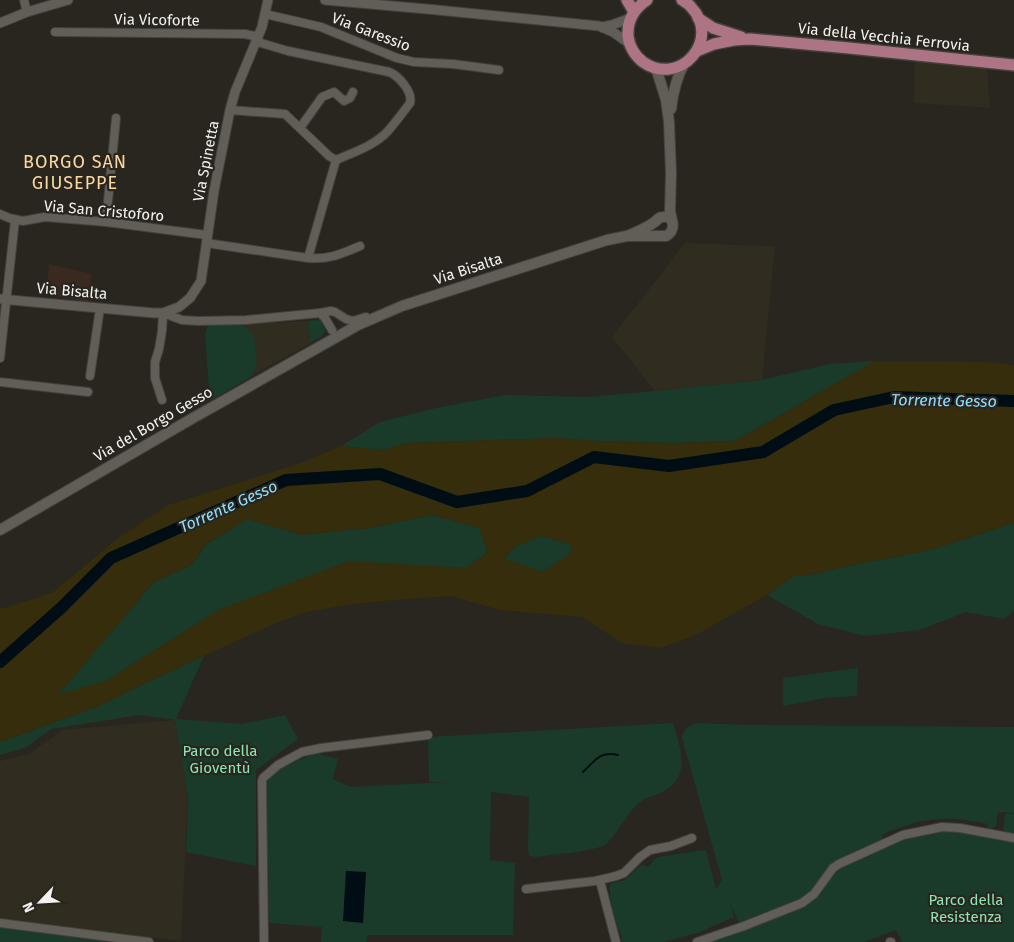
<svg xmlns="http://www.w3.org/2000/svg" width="1014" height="942" font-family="'Fira Sans',sans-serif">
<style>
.built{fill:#302c1f}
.education{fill:#39291f}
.green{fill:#1a3b2a}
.sand{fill:#352d0c;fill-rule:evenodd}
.water{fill:#000d15}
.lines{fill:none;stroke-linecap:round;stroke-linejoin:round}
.stream{stroke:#000d15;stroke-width:2}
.river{stroke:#000d15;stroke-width:12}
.minor-casing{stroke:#43413b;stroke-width:10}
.tertiary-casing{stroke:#43413b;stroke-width:11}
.secondary-casing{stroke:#43413b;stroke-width:12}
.primary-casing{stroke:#43413b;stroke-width:14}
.minor{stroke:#605e56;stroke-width:8}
.tertiary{stroke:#605e56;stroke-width:9}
.secondary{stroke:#605e56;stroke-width:10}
.primary{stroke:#ad7584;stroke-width:11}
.labels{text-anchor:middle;stroke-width:4.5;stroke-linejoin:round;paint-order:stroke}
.street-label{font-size:15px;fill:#f4f2ee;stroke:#28261f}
.park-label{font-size:15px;fill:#8be5b4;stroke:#28261f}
.water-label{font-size:16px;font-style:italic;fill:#90ddfe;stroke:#28261f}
.quarter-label{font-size:18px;letter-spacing:1px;fill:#fbd7a1;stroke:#28261f}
</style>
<rect width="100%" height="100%" fill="#28261f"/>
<!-- built -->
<g class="built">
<path d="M915,60l72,8 3,40 -76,-5z"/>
<path d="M685,243l90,3 -13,134 -107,11 -43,-54z"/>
<path d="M308,321l2,22 -58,33 5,-12 -2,-23 -14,-17z"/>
<path d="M175,720l13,76 -7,145 -181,-21v-159l29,-7 34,-24z"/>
</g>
<!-- education -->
<path class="education" d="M49,264l43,10 -4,28 -42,-7z"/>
<!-- green -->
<g class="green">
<path d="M318,320c6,1 7,7 7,12l-4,5 -11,6 -2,-22z"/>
<path d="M241,324l11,9 3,8 2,23 -5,12 -42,25 -5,-67 2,-6 3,-3z"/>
<path d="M875,361l-140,80 -63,2 -78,-2 -37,-3 -150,5 -24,7 -42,-4 39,-24 56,-14 69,-13 83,2 67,-6 107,-11 67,-16z"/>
<path d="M432,515l47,13 9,24 -22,16 -47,-2 -199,43 -114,72 -48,14 95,-112 38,-18 9,-11 6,-10 21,-12 20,-13 39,11 15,5 68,-7z"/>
<path d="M1014,523v88l-10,8 -38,-7 -46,18 -55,6 -47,-12 -51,-29 27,-19 22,-2 22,-6 92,-18z"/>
<path d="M542,536l31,9 -4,10 -26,17 -39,-13 12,-13z"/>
<path d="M204,656l-28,63 66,5 43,-9 13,24 -42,31v96l-70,-14 2,-56 -13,-76 -35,-5 -89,14 -26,19 -25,7v-13l99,-36 59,-29z"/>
<path d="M858,668l-1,28 -32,2 -42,8v-28z"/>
<path d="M673,723c7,24 19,53 -9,68 -7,4 -17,6 -24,11 -12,9 -22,31 -34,42 -8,7 -57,11 -70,13l-6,-1 -2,-5 1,-54 -38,-5 -1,68 25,3 -2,72h-145l-2,7h-45l1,-15 -53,-4 -2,-141 10,-12 39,-17 22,6 -5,20 18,8 97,-5h-19l-1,-45z"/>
<path d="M696,723l55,2 263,2v86l-16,-1 -2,14 -9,5 1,-7c-10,-2 -20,-4 -31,-5 -27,-2 -51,5 -76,16l5,11c17,-7 35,-13 53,-15 16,-2 46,6 63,9l3,-26h9v128h-112l-6,-12 -32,12h-156l34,-12 -12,-28 4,15 -34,15 -36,10h-41c-5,-16 -17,-43 -12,-59l14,-3 17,-16 6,3 9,-10 49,-7 10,39 6,-9 -40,-142c1,-9 5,-11 14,-15z"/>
<path d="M0,925l116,17h-116z"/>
</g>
<!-- sand -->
<path class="sand" d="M875,361l110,1 29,3v158l-84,27 -92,18 -22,6 -22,2 -27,19 -73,41 -34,12 -38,-5 -40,-26 -82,-7 -49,-14 -46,3 -52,5 -47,8 -32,12 -116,53 -59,29 -99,36v-133l27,-8 26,-9 64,-53 51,-34 136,-43 37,-16 42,4 24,-7 150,-5 37,3 78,2 63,-2zM432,515l47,13 9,24 -22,16 -117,-7 -129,48 -114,72 -47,13 94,-111 38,-18 15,-21 21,-12 20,-13 39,11 15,5 68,-7zM542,536l30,9 -3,10 -26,17 -39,-13 12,-13z"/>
<!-- water -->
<path class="water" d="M346,871l20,1 -3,51 -20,-2z"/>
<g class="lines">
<!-- stream -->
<path class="stream" d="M583,772c13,-12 16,-21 35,-17"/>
<!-- river -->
<path class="river" d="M0,662l61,-54 50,-50 175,-78 94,-6 77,28 70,-11 67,-34 75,9 94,-14 71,-42 60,-13 120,4"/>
<defs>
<g id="minor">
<path d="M24,0l3,12"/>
<path d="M265,14l56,13 76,31 17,4 39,2 46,6"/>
<path d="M55,32l190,2 9,2 7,7 27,8 101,21c10,4 24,20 21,31 -7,9 -14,19 -22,28 -14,15 -34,21 -52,29l-28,98"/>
<path d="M230,110l55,4 44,42 7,4"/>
<path d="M300,128l22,-31 12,-5 10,9 6,-3 3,-6"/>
<path d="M0,214l9,4 14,3 22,-4 61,5 101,13"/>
<path d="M106,222l10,-104"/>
<path d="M206,243l102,15c21,2 33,-4 52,-12"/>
<path d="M320,313l5,5 7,12"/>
<path d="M0,358l15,-138"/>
<path d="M90,376l10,-68"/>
<path d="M0,382l88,10"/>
<path d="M162,400l-7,-22v-16l4,-13 3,-18 1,-18 19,7 16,1 48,-1 74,-7 11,-2 4,1 11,7 7,2 13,-4"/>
<path d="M600,881l16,61"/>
<path d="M526,889l69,-8 21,-5 8,-3 16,-16 10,-7 21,-4 21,-8"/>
<path d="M0,923l149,19"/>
<path d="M264,942l-2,-161 1,-3 15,-13 24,-13 19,-4 107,-13"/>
<path d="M697,942l47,-16 58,-23 12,-9 19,-26 6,-4 64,-29 39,-8 18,1 54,10"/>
<path d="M890,942h1"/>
</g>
<g id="tertiary">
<path d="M325,0l102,9 172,17 14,6 17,12"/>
<path d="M0,23l27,-11 41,-12"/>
<path d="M602,27l10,-2 19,-7"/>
<path d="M0,299l154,14h9l16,-6 11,-9 11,-17 13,-90 16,-81 5,-18 27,-65 6,-27"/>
</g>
<g id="secondary">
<path d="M656,68l10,32 3,22 2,51 -1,38 2,10"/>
<path d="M671,109c2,-16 5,-31 13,-45"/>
<path d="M0,530l193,-112 165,-93 44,-19 205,-66 20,-4h39c10,-5 9,-21 -3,-19 -4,0 -4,1 -7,4 -9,7 -19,11 -29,15"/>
</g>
<g id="primary">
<path d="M627,0l7,12"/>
<path d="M647,0c-12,8 -20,20 -19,36 1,10 7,20 15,26 37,26 79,-23 48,-55 -2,-3 -6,-5 -9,-7"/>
<path d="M698,18l15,10 28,9"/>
<path d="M697,51l17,-7 20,-4 16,-1 99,9 165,17"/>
</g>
</defs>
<!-- minor casing -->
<use href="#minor" class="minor-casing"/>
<!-- tertiary casing -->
<use href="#tertiary" class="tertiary-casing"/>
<!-- secondary casing -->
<use href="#secondary" class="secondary-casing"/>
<!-- primary casing -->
<use href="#primary" class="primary-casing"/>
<!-- minor -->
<use href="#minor" class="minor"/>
<!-- tertiary -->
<use href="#tertiary" class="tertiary"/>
<!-- secondary -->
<use href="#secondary" class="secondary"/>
<!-- primary -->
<use href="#primary" class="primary"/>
</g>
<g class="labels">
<!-- street labels -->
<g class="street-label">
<text transform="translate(157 20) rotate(1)" y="5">Via Vicoforte</text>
<text transform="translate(371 32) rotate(21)" y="5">Via Garessio</text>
<text transform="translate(884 37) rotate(6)" y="5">Via della Vecchia Ferrovia</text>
<text transform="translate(206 161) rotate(-79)" y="5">Via Spinetta</text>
<text transform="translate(104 211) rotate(5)" y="5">Via San Cristoforo</text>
<text transform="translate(468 269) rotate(-18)" y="5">Via Bisalta</text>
<text transform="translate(72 291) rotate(5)" y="5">Via Bisalta</text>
<text transform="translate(153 424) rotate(-30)" y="5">Via del Borgo Gesso</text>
</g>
<!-- park labels -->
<g class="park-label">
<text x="220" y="756">Parco della<tspan x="220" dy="17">Gioventù</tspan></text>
<text x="966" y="905">Parco della<tspan x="966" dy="17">Resistenza</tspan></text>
</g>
<!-- water labels -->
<g class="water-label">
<text transform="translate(944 400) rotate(1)" y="6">Torrente Gesso</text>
<text transform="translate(228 506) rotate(-24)" y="6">Torrente Gesso</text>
</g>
<!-- quarter labels -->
<g class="quarter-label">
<text x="75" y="168">BORGO SAN<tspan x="75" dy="21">GIUSEPPE</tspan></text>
</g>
</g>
<!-- north arrow -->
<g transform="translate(40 902) rotate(245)" stroke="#28261f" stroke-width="4" paint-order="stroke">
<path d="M0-4L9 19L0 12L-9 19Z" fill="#f4f2ee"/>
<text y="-8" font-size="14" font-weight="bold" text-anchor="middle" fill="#f4f2ee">N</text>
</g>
</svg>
